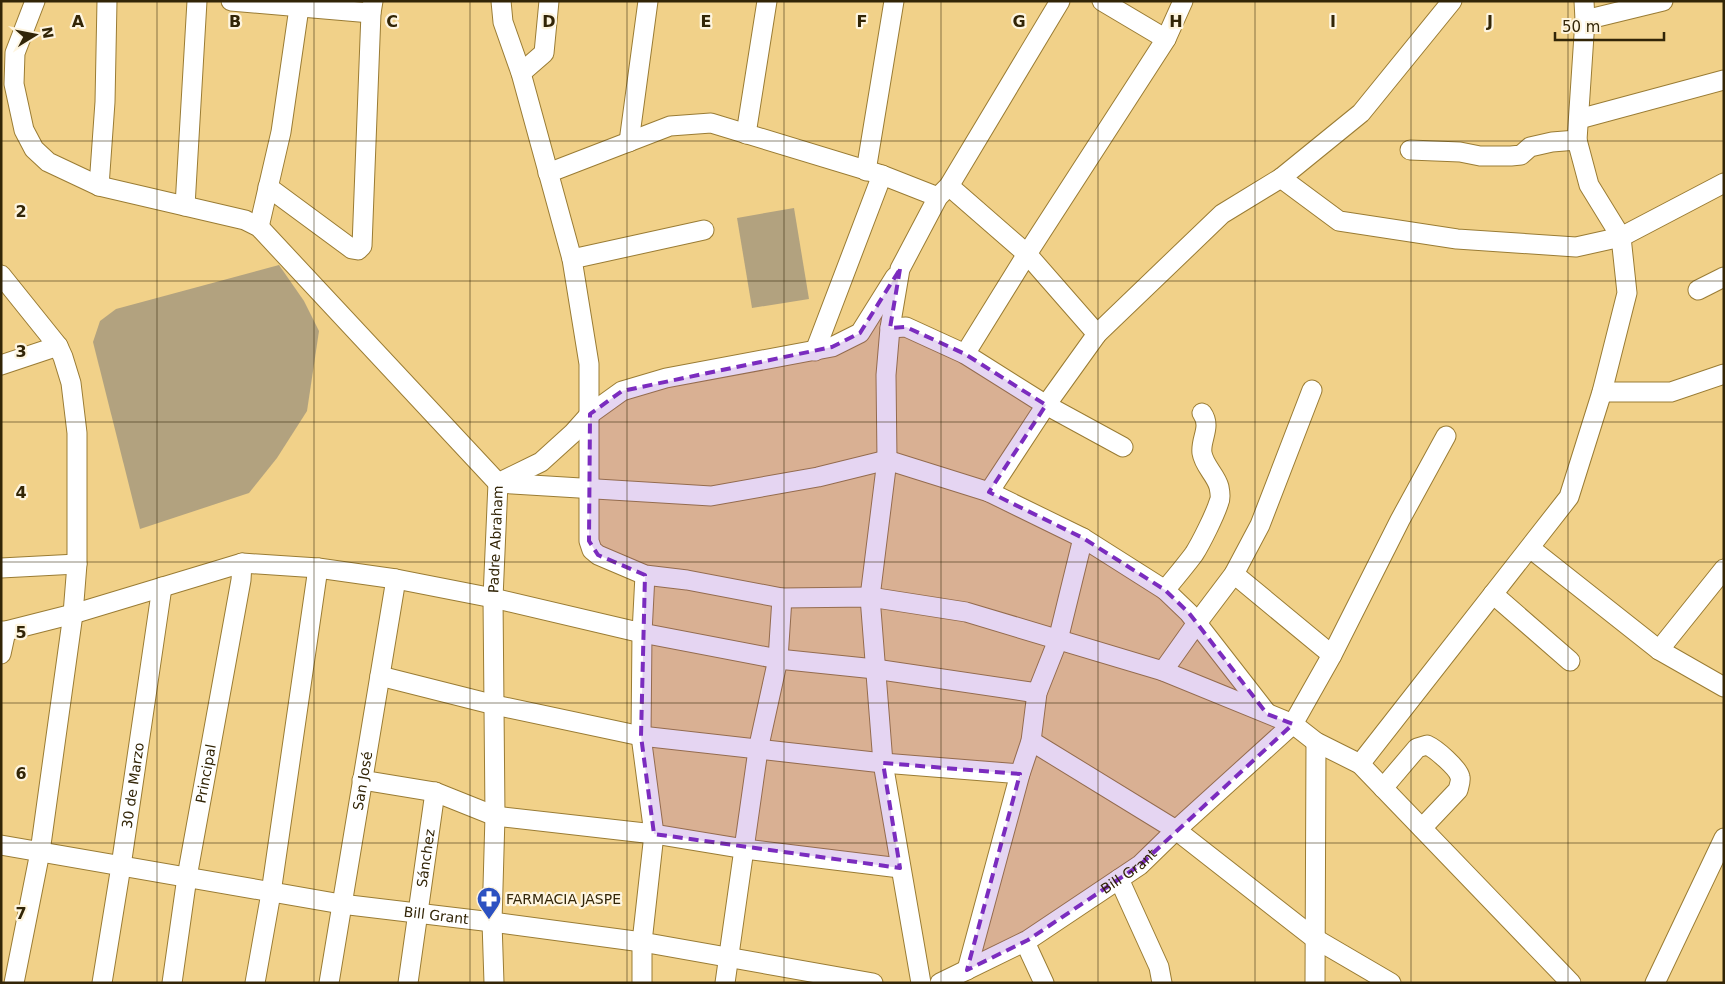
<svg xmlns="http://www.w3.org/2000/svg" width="1725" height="984" font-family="'DejaVu Sans',sans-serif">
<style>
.pitch{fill:#b2a27f}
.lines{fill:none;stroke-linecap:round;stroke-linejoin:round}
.minor-casing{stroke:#9a7c34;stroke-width:21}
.minor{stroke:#fff;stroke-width:19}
.marked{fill:#7b2cbf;fill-opacity:0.2;stroke:#7b2cbf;stroke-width:4;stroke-dasharray:10 6;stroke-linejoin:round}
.grid{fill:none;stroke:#322507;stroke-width:1;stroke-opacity:0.55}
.labels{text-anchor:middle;stroke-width:4.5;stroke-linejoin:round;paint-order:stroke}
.street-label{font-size:14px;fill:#322507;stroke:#fef5e0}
.poi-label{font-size:14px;fill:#322507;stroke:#fef5e0;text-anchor:start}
.grid-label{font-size:16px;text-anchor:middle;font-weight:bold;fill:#322507;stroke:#fef5e0;stroke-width:4.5;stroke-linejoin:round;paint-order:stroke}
</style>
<rect width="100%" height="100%" fill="#f1d189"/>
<!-- pitch -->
<g class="pitch">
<path d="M794,208l15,91 -57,9 -15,-90z"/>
<path d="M279,265l25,36 15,30 -12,80 -30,47 -28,35 -109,36 -47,-187 7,-21 16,-12z"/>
</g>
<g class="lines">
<defs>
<g id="minor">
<path d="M35,1l-20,52 -1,31 10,46 10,19 14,13 51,24 146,34 14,7 239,256 213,13 107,-19 69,-17 102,32 94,46 82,52 24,23 77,99"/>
<path d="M231,1l140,12"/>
<path d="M501,1l2,21 18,51 51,186 17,105v177l3,9 6,5 47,20 42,5 95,18 88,-1 96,15 197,59 130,53 23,18 44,22 211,219"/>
<path d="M1102,1l64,38"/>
<path d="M1585,20l78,-19"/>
<path d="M521,73l23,-20 5,-52"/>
<path d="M1579,119l145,-39"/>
<path d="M746,134l21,-133"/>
<path d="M629,142l19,-141"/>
<path d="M1410,150l50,2 20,4h31l10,-1 9,-8 22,-5 25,-2"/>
<path d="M866,171l28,-170"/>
<path d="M548,173l122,-47 41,-3 171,52 56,22"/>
<path d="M1281,178l58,43 118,18 119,8 45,-10 103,-54"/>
<path d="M99,186l6,-84 2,-101"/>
<path d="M949,186l78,68 70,80"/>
<path d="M268,187l84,62 6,1 4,-4 9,-233 2,-12"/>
<path d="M185,206l12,-205"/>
<path d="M259,227l22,-95 19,-131"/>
<path d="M572,259l132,-29"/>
<path d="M1,275l57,71 5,11 8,26 6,50v131l-4,50 -33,238 -26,131"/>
<path d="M1698,290l26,-13"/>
<path d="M890,328l16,-1 59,27 81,51 77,42"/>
<path d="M815,351l67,-176"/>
<path d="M965,354l62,-100 139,-215 17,-38"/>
<path d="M1,365l57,-19"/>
<path d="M1602,392h69l53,-18"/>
<path d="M989,492l57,-87 51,-71 125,-120 59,-36 80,-65 91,-112"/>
<path d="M1530,548l129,102 65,37"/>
<path d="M1,568l76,-4"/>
<path d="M1234,574l98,81"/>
<path d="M1165,590c10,-12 20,-24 29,-36 7,-11 21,-39 25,-52 2,-4 1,-10 0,-15 -3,-12 -15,-21 -17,-34 -2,-14 10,-26 0,-40"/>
<path d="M1493,594l77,67"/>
<path d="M1,631h5l67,-17 169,-51 76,5 78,11 97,19 149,35 136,26 97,10 162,24"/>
<path d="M1659,650l65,-81"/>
<path d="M1,654l5,-23"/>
<path d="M1163,671l34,-48 37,-49 26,-49 52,-135"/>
<path d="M380,676l115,29 146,31 242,27 137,11"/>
<path d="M1031,741l145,89 138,108 77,45"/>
<path d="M1360,764l209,-267 33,-105 25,-99 -6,-56 -32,-52 -12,-45 8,-120 -1,-19"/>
<path d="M362,780l73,12 60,24 159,18 91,15 155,19"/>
<path d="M1383,788l34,-40 10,-3c9,4 31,23 33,32 1,4 -1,9 -2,13l-36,38"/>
<path id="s1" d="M1,845l340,59 151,18 150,20 231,41"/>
<path d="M1119,879l40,88 3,16"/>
<path d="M1025,942l19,41"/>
<path d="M967,970l53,-196 11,-33 6,-48 21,-53 25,-102"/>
<path id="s2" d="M102,983l19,-117 41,-279"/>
<path id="s3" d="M172,983l15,-106 54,-297 1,-17"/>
<path d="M255,983l16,-90 47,-325"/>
<path id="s4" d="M329,983l67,-404"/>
<path id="s5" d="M408,983l27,-191"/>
<path id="s6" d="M494,983l-2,-61 3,-106 -2,-218 5,-115 43,-21 32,-29 17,-19 32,-23 44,-13 166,-31 28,-14 35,-56"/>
<path d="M642,983v-41l12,-108 -13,-98 1,-103 3,-58"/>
<path d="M725,983l33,-233 20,-91 4,-61"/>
<path d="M921,983l-38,-220 -13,-166 17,-137 -1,-85 4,-47 10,-59 38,-72 11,-11 111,-185"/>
<path id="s7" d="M940,983l88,-43 112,-75 36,-35 117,-106 39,-69 68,-135 46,-84"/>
<path d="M1315,983l1,-241"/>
<path d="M1655,983l69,-145"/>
</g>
</defs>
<!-- minor casing -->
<use href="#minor" class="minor-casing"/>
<!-- minor -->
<use href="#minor" class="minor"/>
</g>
<!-- marked area -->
<path class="marked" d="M900,269l-10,59 16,-1 59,27 81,51 -57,87 94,46 82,52 24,23 78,101 26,10 -153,141 -112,75 -61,30 53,-196 -137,-11 17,105 -246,-34 -13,-98 4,-161 -47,-20 -9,-14 1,-127 32,-23 210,-44 28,-14z"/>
<!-- grid -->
<path class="grid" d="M157,1v982M314,1v982M470,1v982M627,1v982M784,1v982M941,1v982M1098,1v982M1255,1v982M1411,1v982M1568,1v982M1,141h1723M1,281h1723M1,422h1723M1,562h1723M1,703h1723M1,843h1723"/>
<!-- icons -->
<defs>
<symbol id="pharmacy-pin" viewBox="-11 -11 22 30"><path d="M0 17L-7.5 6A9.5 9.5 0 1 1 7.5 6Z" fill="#2c51c1" stroke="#fef5e0"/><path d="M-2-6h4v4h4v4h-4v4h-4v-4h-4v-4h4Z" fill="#fff"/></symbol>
</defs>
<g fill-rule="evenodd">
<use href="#pharmacy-pin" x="475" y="885" width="28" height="38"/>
</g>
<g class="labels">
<!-- street labels -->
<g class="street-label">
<text dy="5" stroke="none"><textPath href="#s6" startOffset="444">Padre Abraham</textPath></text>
<text dy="5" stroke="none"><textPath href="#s3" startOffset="212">Principal</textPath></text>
<text dy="5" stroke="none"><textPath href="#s4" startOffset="205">San José</textPath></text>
<text dy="5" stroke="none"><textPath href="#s2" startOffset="200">30 de Marzo</textPath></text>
<text dy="5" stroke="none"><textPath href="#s5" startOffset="126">Sánchez</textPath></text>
<text dy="5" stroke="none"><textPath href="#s7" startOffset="220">Bill Grant</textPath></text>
<text dy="5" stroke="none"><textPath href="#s1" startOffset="441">Bill Grant</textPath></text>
</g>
<!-- poi labels -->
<g class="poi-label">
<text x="506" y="904">FARMACIA JASPE</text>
</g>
</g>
<g class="grid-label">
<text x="78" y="27">A</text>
<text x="235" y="27">B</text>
<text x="392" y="27">C</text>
<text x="549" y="27">D</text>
<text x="706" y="27">E</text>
<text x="862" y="27">F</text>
<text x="1019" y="27">G</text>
<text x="1176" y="27">H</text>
<text x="1333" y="27">I</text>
<text x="1490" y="27">J</text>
<text x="21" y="217">2</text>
<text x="21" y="357">3</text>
<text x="21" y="498">4</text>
<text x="21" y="638">5</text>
<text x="21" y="779">6</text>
<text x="21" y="919">7</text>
</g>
<!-- border -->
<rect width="1725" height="984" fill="none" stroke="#322507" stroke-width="5"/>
<!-- north arrow -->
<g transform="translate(35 35) rotate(80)" stroke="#fef5e0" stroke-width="4" paint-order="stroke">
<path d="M0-4L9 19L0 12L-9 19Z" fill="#322507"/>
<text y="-8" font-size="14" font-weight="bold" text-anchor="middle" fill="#322507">N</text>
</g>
<!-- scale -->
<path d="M1555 32v8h109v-8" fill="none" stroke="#322507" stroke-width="2.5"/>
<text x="1562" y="32" font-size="15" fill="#322507" stroke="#fef5e0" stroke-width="4" paint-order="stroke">50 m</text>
</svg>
